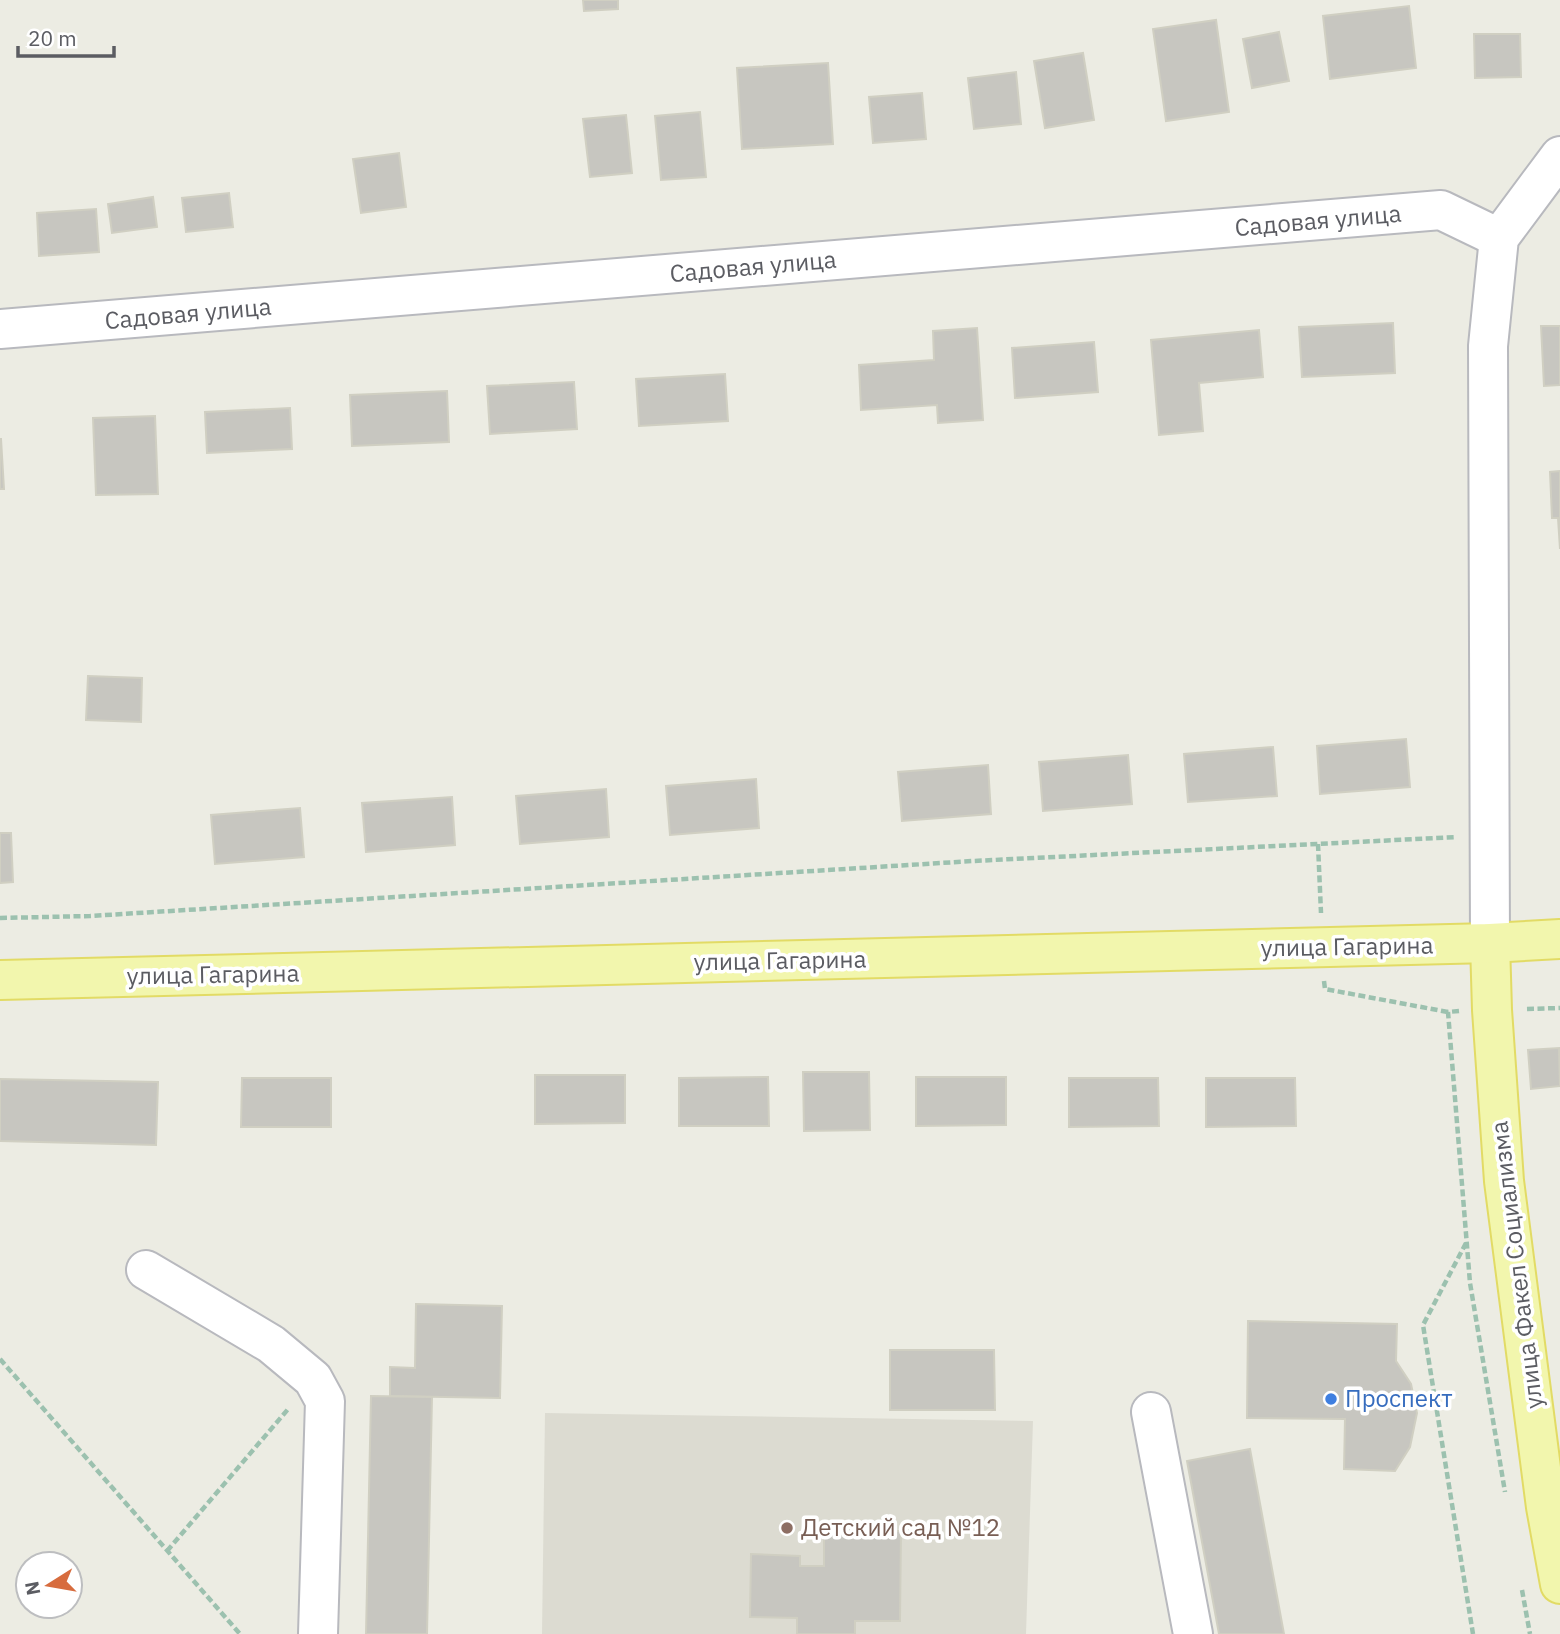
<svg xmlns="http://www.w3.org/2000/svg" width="1560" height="1634" font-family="'IBM Plex Sans',sans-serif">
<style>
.education{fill:#dcdbd1}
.building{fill:#c7c6c0;stroke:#d0cfc2;stroke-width:2}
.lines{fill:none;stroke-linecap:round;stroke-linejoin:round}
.minor-casing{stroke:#b8b9be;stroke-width:42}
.major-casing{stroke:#e2db65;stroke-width:42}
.path{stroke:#9cc1af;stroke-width:4.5;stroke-dasharray:7 3.5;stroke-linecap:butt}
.minor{stroke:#fff;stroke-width:38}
.major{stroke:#f2f6ad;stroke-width:38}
.shop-dot{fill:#3f7fe0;stroke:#fff;stroke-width:2.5}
.education-dot{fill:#8d6e63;stroke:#fff;stroke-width:2.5}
.labels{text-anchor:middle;stroke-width:7;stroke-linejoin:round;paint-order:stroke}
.street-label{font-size:24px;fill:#5b5c62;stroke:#fff}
.shop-label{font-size:24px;fill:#366cbe;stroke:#fff;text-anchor:start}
.education-label{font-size:24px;fill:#785e54;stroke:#fff;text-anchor:start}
</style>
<rect width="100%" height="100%" fill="#ecece3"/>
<!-- education -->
<path class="education" d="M545,1413l488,8 -7,213h-484z"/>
<!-- building -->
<g class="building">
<path d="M583,0h35v9l-34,2z"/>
<path d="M1409,6l7,62 -86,11 -7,-63z"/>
<path d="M1216,20l13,92 -63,9 -13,-92z"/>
<path d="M1279,32l10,49 -37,7 -9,-49z"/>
<path d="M1474,34h46l1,43 -46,1z"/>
<path d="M1083,53l11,67 -49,8 -11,-67z"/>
<path d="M828,63l5,81 -91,5 -5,-81z"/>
<path d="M1016,72l5,52 -47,5 -6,-51z"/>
<path d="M922,93l4,46 -53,4 -4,-46z"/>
<path d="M700,112l6,65 -45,3 -6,-64z"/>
<path d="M626,115l6,58 -42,4 -7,-58z"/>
<path d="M399,153l7,54 -45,6 -8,-54z"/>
<path d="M229,193l4,34 -47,5 -4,-34z"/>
<path d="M153,197l4,30 -45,6 -4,-29z"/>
<path d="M96,209l3,43 -60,4 -2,-43z"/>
<path d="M1393,323l2,50 -93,4 -3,-50z"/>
<path d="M1541,326h19v59l-16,1z"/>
<path d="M977,328l6,92 -45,3 -1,-18 -76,5 -2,-45 75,-5 -1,-29z"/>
<path d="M1259,330l4,47 -64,6 4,48 -44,4 -8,-95z"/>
<path d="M1094,342l4,50 -83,6 -3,-50z"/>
<path d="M725,374l3,47 -89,5 -3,-47z"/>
<path d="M574,382l3,47 -87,5 -3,-48z"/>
<path d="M447,391l2,51 -97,4 -2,-51z"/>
<path d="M290,408l2,41 -85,4 -2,-41z"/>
<path d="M155,416l3,78 -62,1 -3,-77z"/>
<path d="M0,439h1l3,50h-4z"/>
<path d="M1560,471v78l-2,-31h-6l-2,-46z"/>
<path d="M88,676l54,2 -1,44 -55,-2z"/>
<path d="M1406,739l4,48 -90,7 -3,-48z"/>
<path d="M1273,747l4,49 -89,6 -4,-48z"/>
<path d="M1128,755l4,49 -89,7 -4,-49z"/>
<path d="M988,765l3,49 -89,7 -4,-49z"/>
<path d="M756,779l3,49 -89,7 -4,-49z"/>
<path d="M606,789l3,48 -89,7 -4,-48z"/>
<path d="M452,797l3,48 -89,7 -4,-49z"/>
<path d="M300,808l4,49 -89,7 -4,-49z"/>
<path d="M0,833h11l2,49 -13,1z"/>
<path d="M1559,1048l1,38 -29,3 -3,-39z"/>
<path d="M803,1072h66l1,58 -66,1z"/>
<path d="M535,1075h90v48l-90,1z"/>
<path d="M768,1077l1,49h-90v-48z"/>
<path d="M916,1077h90v48l-90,1z"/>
<path d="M242,1078h89v49h-90z"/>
<path d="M1069,1078h89l1,48 -90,1z"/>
<path d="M1206,1078h89l1,48 -90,1z"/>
<path d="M0,1079l158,3 -2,63 -156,-4z"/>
<path d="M416,1304l86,2 -2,92 -110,-2v-29l25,1z"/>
<path d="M1248,1321l149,3 -1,37 15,23 6,29 -7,34 -15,24 -51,-2 1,-50 -98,-1z"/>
<path d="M890,1350h104l1,60h-105z"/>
<path d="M371,1396l61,1 -5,237h-61z"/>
<path d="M1250,1449l34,185h-65l-32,-173z"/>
<path d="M824,1530l77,1 -1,90h-45v13h-58v-16l-47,-1 1,-63 49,2v10h24z"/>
</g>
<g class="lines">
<defs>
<g id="minor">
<path d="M0,329l1441,-119 58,28"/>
<path d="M1490,943l-2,-597 11,-108 61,-82"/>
<path d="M146,1270l125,74 42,35 12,22 -7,233"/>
<path d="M1151,1412l42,222"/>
</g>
<g id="major">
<path d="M1490,943l2,67 12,171 42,326 14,77"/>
<path d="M0,980l1490,-37 70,-4"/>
</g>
</defs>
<!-- minor casing -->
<use href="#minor" class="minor-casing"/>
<!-- major casing -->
<use href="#major" class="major-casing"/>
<!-- path -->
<g class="path">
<path d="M1318,844l3,69"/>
<path d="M0,918l90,-2 883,-55 484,-24"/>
<path d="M1324,981l1,8 123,23"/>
<path d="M1527,1009l33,-1"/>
<path d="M1459,1011l-11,1 22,271 35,209"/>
<path d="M1466,1243l-43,82 50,309"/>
<path d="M0,1359l240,275"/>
<path d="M167,1551l122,-143"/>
<path d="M1522,1590l8,44"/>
</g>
<!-- minor -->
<use href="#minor" class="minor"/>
<!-- major -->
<use href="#major" class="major"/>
</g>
<!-- markers -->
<circle class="shop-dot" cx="1331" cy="1399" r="7"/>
<circle class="education-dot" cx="787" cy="1528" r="7"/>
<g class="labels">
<!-- street labels -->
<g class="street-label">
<text transform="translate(1318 221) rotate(-5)" y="8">Садовая улица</text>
<text transform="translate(753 267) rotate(-5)" y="8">Садовая улица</text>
<text transform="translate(188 314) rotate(-5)" y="8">Садовая улица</text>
<text transform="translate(1347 947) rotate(-1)" y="8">улица Гагарина</text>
<text transform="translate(780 961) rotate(-1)" y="8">улица Гагарина</text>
<text transform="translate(213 975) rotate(-1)" y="8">улица Гагарина</text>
<text transform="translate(1517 1265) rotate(-97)" y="8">улица Факел Социализма</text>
</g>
<!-- shop labels -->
<g class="shop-label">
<text x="1345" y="1407">Проспект</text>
</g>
<!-- education labels -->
<g class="education-label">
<text x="801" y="1536">Детский сад №12</text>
</g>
</g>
<!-- north arrow -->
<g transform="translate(49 1585) rotate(259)"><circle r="33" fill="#ffffff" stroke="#bdbec0" stroke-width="2"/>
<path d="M0-5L12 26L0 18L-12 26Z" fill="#d76c3e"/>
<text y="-10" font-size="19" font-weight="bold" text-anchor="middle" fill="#5b5c62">N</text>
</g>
<!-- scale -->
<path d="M18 46v10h96v-10" fill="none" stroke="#5b5c62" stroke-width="3.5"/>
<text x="28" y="46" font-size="21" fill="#5b5c62" stroke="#ffffff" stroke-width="5" paint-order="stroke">20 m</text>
</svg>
